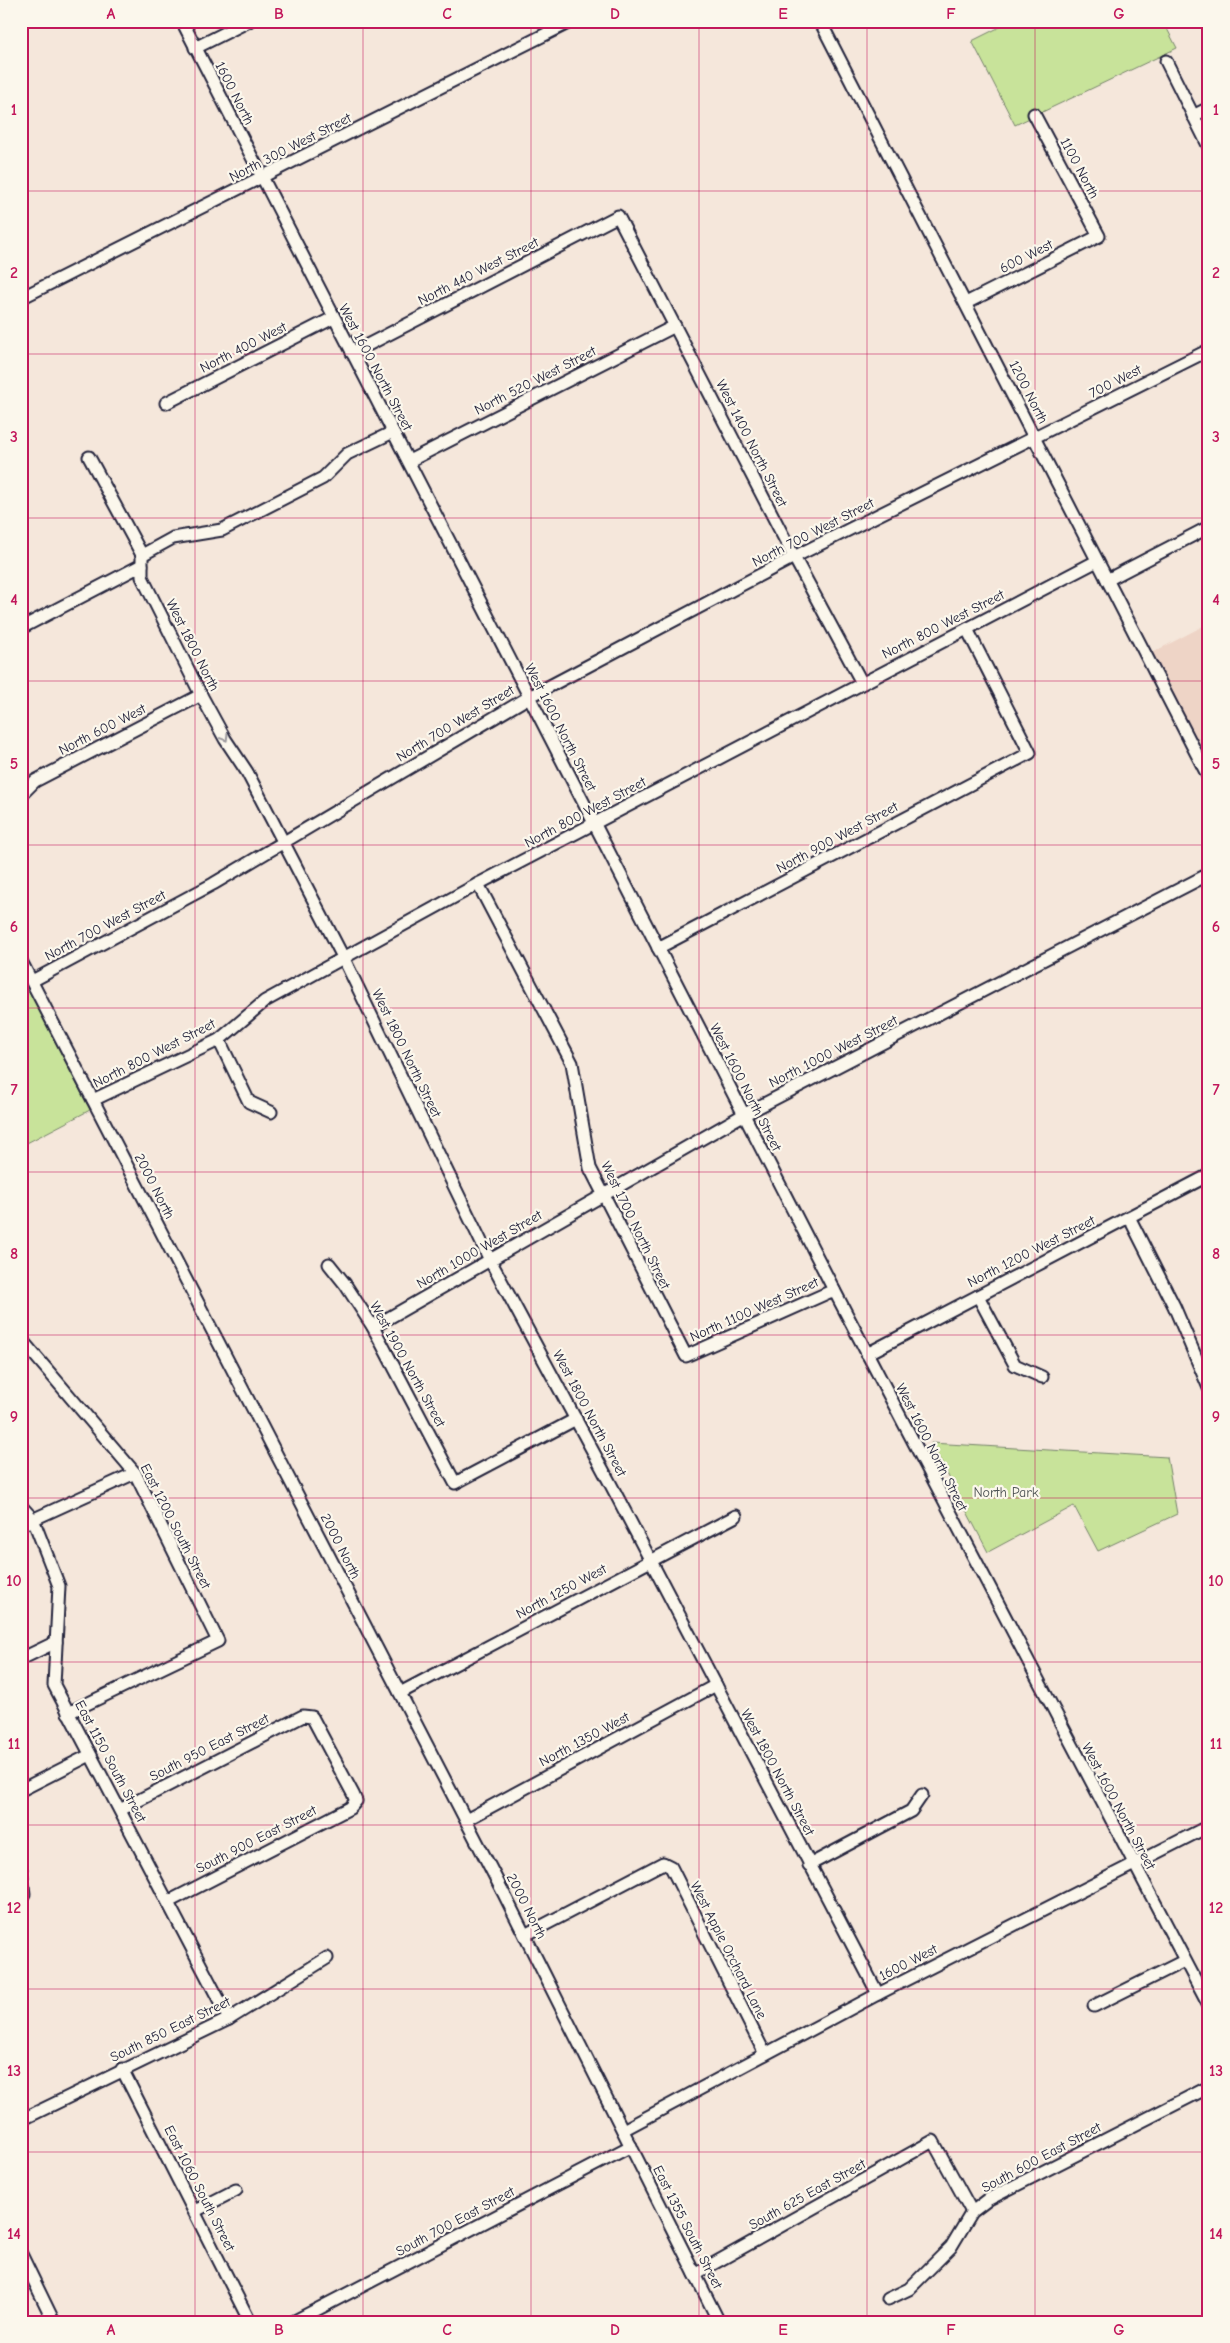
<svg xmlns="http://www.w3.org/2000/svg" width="1230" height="2343" font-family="'Comic Neue',sans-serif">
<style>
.built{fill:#eed4c6}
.green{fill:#c8e39a;stroke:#75826a}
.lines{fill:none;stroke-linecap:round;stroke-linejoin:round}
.minor-casing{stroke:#22223b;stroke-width:15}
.minor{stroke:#fbf7ec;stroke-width:11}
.oneway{stroke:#99979c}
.grid{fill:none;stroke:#c2185b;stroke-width:1;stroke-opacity:0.55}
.labels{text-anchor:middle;stroke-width:4.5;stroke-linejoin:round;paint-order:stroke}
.street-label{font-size:14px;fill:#22223b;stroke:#fbf7ec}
.park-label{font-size:14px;fill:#4c5253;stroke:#fbf7ec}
.neatline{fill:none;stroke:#c2185b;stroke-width:2}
.grid-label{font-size:16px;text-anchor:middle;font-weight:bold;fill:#c2185b}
</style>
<rect width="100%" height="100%" fill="#f5e7db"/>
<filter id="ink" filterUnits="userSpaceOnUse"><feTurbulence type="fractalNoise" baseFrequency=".02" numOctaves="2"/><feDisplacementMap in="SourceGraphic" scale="10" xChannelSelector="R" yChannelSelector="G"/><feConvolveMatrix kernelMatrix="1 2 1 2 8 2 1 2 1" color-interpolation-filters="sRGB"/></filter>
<g filter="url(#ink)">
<!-- built -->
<path class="built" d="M1209,623v155l-63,-122z"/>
<!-- green -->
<g class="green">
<path d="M1012,21h151l14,27 -162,77 -43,-84z"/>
<path d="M21,975l69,135 -69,36z"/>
<path d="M931,1443l236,14 10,57 -79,37 -24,-45 -86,46z"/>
</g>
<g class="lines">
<defs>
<g id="minor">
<path d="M182,21l652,1269 375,716"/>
<path d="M820,21l389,757"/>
<path d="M195,48l54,-27"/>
<path d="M1166,61l43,86"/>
<path d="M1193,116l16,-8"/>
<path d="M21,298l551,-277"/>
<path d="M966,303l133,-67 -65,-122"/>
<path d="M352,353l266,-137 176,341 68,126"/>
<path d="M166,403l167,-85"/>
<path d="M89,457l53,98v22l59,118 24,44 22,33 96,185 147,303 120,223 268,511"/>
<path d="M409,461l266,-135"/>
<path d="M142,555l31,-17 49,-8 101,-52 24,-24 46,-22"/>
<path d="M1107,580l102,-53"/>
<path d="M21,628l121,-63"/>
<path d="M21,795l14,-14 166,-86"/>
<path d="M478,884l94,179 18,105 96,188 148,-66"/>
<path d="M658,948l372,-195 -63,-124"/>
<path d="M21,961l483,933 215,428"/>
<path d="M32,981l181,-97 316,-187 265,-140 415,-207"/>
<path d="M219,1040l30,62 22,10"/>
<path d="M93,1100l126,-60 46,-39 213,-117 619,-323"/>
<path d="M1129,1217l45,89 35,82"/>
<path d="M329,1264l16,20 28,43 82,156 121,-64"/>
<path d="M978,1296l37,69 27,12"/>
<path d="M373,1327l370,-212 466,-241"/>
<path d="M21,1339l114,134 83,168 -150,72"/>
<path d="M867,1354l342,-179"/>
<path d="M21,1506l12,13 26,67 -5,99 175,334"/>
<path d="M21,1525l114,-52"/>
<path d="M21,1659l35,-17"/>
<path d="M400,1693l336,-177"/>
<path d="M21,1790l69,-35"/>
<path d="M120,1810l183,-94 9,1 41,77 3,7 -6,7 -182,94"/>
<path d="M466,1820l250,-135"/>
<path d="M809,1865l102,-54 11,-16"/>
<path d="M21,1870l3,24"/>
<path d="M525,1935l138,-72 8,4 94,187"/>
<path d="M1094,2006l90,-45"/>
<path d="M122,2069l128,253"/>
<path d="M21,2120l208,-101 98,-61"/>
<path d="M623,2130l255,-136 331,-168"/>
<path d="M195,2211l41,-21"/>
<path d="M21,2254l33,68"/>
<path d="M695,2274l238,-133 39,71"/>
<path d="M888,2299l21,-10 42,-42 21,-35 17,-13 220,-112"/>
<path d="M293,2322l338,-176"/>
</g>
</defs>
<!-- minor casing -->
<use href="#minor" class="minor-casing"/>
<!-- minor -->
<use href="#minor" class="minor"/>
</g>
<!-- one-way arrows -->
<defs><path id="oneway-chevron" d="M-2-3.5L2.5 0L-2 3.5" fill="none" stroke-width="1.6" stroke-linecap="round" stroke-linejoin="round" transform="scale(1.25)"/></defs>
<use class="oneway" href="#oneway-chevron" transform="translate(225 738) rotate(59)"/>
</g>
<!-- grid -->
<path class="grid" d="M195,21v2301M363,21v2301M531,21v2301M699,21v2301M867,21v2301M1035,21v2301M21,191h1188M21,354h1188M21,518h1188M21,681h1188M21,845h1188M21,1008h1188M21,1172h1188M21,1335h1188M21,1498h1188M21,1662h1188M21,1825h1188M21,1989h1188M21,2152h1188"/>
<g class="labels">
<!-- street labels -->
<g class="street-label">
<text transform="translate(235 93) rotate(63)" y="5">1600 North</text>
<text transform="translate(290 147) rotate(-27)" y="5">North 300 West Street</text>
<text transform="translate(1080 168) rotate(62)" y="5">1100 North</text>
<text transform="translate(1026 256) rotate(-27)" y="5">600 West</text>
<text transform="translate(478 271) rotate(-27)" y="5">North 440 West Street</text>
<text transform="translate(243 347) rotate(-27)" y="5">North 400 West</text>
<text transform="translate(376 367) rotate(62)" y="5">West 1600 North Street</text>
<text transform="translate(535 380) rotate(-27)" y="5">North 520 West Street</text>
<text transform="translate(1115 381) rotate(-27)" y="5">700 West</text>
<text transform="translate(1029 392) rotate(63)" y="5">1200 North</text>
<text transform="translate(752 443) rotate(63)" y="5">West 1400 North Street</text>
<text transform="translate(813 532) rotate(-27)" y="5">North 700 West Street</text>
<text transform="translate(943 624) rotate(-27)" y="5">North 800 West Street</text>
<text transform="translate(193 645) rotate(63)" y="5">West 1800 North</text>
<text transform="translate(455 723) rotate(-31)" y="5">North 700 West Street</text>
<text transform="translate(561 727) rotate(63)" y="5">West 1600 North Street</text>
<text transform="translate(102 729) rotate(-27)" y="5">North 600 West</text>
<text transform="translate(585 812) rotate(-28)" y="5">North 800 West Street</text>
<text transform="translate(837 837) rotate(-28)" y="5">North 900 West Street</text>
<text transform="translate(105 925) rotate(-28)" y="5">North 700 West Street</text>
<text transform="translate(833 1051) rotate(-27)" y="5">North 1000 West Street</text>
<text transform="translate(154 1053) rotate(-27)" y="5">North 800 West Street</text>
<text transform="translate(407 1053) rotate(64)" y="5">West 1800 North Street</text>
<text transform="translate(746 1087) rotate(63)" y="5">West 1600 North Street</text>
<text transform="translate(155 1186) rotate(63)" y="5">2000 North</text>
<text transform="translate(636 1225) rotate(64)" y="5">West 1700 North Street</text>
<text transform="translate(479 1249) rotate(-30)" y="5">North 1000 West Street</text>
<text transform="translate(1031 1251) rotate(-27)" y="5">North 1200 West Street</text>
<text transform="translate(754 1309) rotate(-24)" y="5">North 1100 West Street</text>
<text transform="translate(408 1364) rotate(61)" y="5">West 1900 North Street</text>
<text transform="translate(590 1413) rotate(62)" y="5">West 1800 North Street</text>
<text transform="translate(932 1447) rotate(63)" y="5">West 1600 North Street</text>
<text transform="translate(176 1526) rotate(63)" y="5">East 1200 South Street</text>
<text transform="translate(341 1546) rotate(63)" y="5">2000 North</text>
<text transform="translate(561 1591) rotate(-28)" y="5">North 1250 West</text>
<text transform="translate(584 1739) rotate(-28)" y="5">North 1350 West</text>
<text transform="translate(209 1747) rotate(-27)" y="5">South 950 East Street</text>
<text transform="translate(111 1761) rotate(62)" y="5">East 1150 South Street</text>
<text transform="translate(778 1772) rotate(62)" y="5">West 1800 North Street</text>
<text transform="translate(1119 1806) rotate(62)" y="5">West 1600 North Street</text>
<text transform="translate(256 1839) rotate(-27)" y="5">South 900 East Street</text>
<text transform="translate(527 1906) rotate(63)" y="5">2000 North</text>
<text transform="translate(729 1950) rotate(63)" y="5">West Apple Orchard Lane</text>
<text transform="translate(908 1962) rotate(-27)" y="5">1600 West</text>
<text transform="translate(170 2029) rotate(-26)" y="5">South 850 East Street</text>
<text transform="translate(1041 2157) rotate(-28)" y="5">South 600 East Street</text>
<text transform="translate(200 2188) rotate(63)" y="5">East 1060 South Street</text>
<text transform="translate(807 2194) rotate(-29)" y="5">South 625 East Street</text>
<text transform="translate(455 2221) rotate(-28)" y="5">South 700 East Street</text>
<text transform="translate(688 2227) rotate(63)" y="5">East 1355 South Street</text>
</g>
<!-- park labels -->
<g class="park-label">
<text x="1006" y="1497">North Park</text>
</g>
</g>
<!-- margin -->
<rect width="1230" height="2343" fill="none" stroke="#fbf7ec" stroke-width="55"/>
<rect x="28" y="28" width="1174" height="2288" class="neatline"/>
<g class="grid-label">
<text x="111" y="19">A</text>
<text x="279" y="19">B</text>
<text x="447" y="19">C</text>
<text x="615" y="19">D</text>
<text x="783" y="19">E</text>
<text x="951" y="19">F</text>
<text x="1119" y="19">G</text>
<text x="14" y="115">1</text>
<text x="1216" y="115">1</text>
<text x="14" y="278">2</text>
<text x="1216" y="278">2</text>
<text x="14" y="442">3</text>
<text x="1216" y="442">3</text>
<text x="14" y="605">4</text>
<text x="1216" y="605">4</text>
<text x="14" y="769">5</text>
<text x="1216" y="769">5</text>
<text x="14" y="932">6</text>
<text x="1216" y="932">6</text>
<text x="14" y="1095">7</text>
<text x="1216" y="1095">7</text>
<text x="14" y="1259">8</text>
<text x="1216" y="1259">8</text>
<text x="14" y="1422">9</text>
<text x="1216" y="1422">9</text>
<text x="14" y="1586">10</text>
<text x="1216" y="1586">10</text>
<text x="14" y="1749">11</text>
<text x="1216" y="1749">11</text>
<text x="14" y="1913">12</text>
<text x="1216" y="1913">12</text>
<text x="14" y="2076">13</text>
<text x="1216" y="2076">13</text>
<text x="14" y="2239">14</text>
<text x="1216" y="2239">14</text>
<text x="111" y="2335">A</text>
<text x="279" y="2335">B</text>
<text x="447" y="2335">C</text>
<text x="615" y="2335">D</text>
<text x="783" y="2335">E</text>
<text x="951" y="2335">F</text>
<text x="1119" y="2335">G</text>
</g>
</svg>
